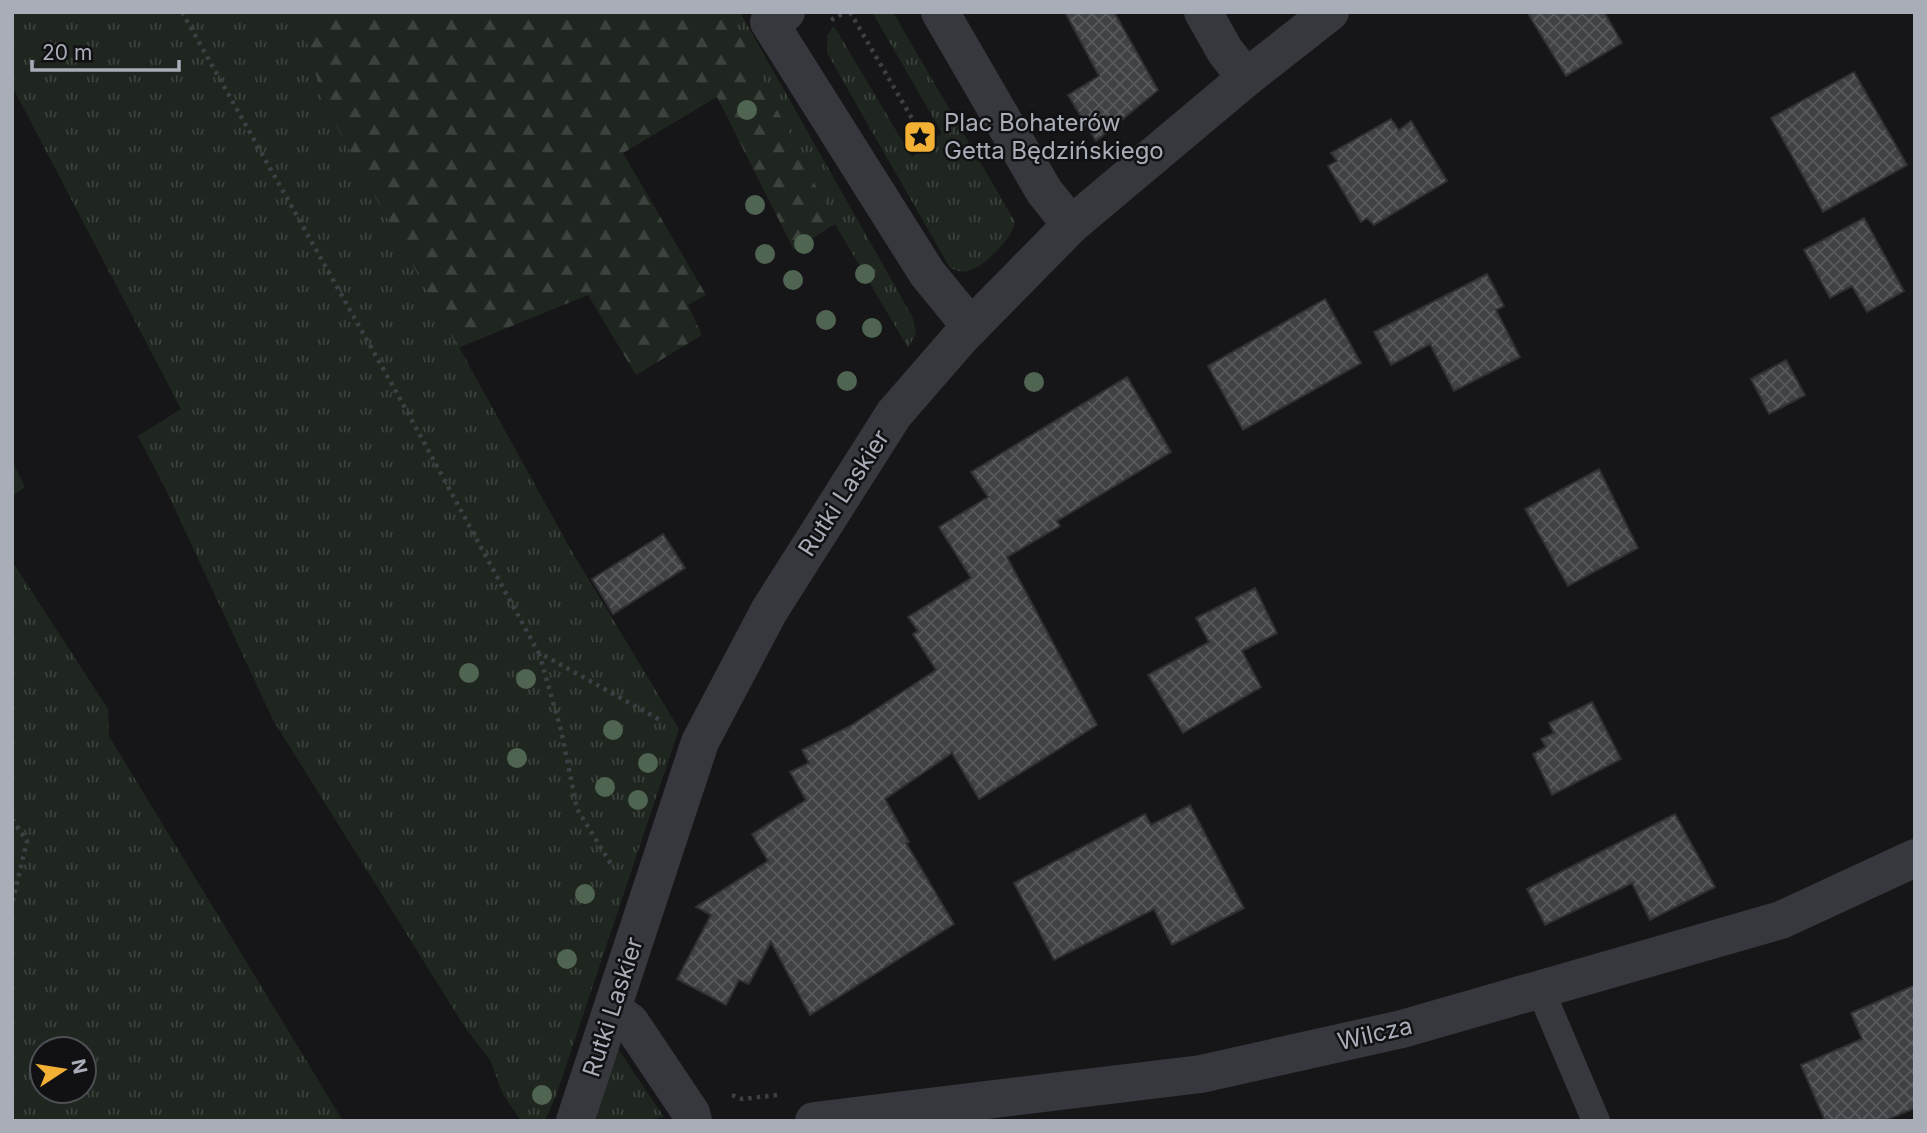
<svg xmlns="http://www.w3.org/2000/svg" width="1927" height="1133" font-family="Inter,sans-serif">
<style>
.grass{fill:url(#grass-tufts);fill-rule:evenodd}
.forest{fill:url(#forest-firs)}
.building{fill:url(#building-cross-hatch);stroke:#303034;stroke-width:2}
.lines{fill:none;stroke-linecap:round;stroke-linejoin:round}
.path{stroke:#3d3f44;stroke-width:4.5;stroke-dasharray:3.5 5;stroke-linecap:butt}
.lane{stroke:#37383d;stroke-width:28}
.street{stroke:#37383d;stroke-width:38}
.tree{fill:#506452}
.labels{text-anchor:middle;stroke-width:5;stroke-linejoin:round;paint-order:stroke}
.poi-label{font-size:24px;fill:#a8adb8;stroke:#111113;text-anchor:start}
.street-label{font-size:24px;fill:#a8adb8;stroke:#111113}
</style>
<defs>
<pattern id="grass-tufts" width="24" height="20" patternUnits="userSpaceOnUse" patternTransform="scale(1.75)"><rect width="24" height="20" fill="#1e261f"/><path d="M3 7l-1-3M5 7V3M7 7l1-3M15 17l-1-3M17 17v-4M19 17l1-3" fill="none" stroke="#3c433d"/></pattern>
<pattern id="forest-firs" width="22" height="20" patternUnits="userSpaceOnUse" patternTransform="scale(1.75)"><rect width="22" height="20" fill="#1e261f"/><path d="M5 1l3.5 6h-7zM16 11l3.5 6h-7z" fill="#3c433d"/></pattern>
<pattern id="building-cross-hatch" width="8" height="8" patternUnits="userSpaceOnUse" patternTransform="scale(1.75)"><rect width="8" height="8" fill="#404145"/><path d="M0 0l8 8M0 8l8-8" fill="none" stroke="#595a5e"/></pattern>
</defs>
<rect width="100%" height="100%" fill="#161618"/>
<!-- grass -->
<g class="grass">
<path d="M12,12h287l24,89 248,449 108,179 -122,364 -12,28h-24l-18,-27 -13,-34 -24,-31 -193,-309 -106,-228 -29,-56 43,-27 -169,-323z"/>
<path d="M728,12h12l173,306 3,16 -8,14 -73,-124z"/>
<path d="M872,12h21l122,210c-1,14 -29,43 -44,48 -8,3 -14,1 -21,-2l-123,-215v-17l7,-10 78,131 30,-24z"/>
<path d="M12,460l13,27 -13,10z"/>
<path d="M12,561l96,148 1,27 234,385h-331zM84,1049v42h-42v-42z"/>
<path d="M618,1049l46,68 -24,4h-49z"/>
</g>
<!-- forest -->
<path class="forest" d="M299,12h429l107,212 -41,26 -77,-153 -94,56 83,142 -18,10 14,30 -66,40 -48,-80 -130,53 -135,-247z"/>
<!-- building -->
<g class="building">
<path d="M1065,12h49l44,78 -62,51 -28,-46 31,-19z"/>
<path d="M1527,12h77l18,31 -56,33z"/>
<path d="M1854,72l53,93 -84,47 -52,-94z"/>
<path d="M1391,119l8,11 12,-9 36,60 -73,44 -7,-7 -6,4 -33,-56 9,-5 -6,-8z"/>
<path d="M1864,218l40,73 -37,21 -15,-26 -22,12 -26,-48z"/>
<path d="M1487,274l17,32 -8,4 24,47 -66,34 -24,-47 -39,21 -17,-33z"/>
<path d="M1325,299l36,64 -118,67 -35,-64z"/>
<path d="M1786,360l19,35 -36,19 -18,-35z"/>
<path d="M1127,377l44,75 -114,69 3,5 -53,31 90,168 -118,74 -27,-46 -67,46 24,43 -3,1 48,81 -144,91 -39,-73 -22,42 -10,-4 -13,25 -49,-26 34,-64 -15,-8 72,-46 -16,-27 54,-34 -16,-28 19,-9 -7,-13 48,-24 86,-56 -23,-36 5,-3 -10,-14 63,-39 -32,-51 49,-30 -17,-25z"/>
<path d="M1599,469l39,79 -70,38 -43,-77z"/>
<path d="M663,534l22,34 -72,46 -21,-35z"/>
<path d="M1255,588l22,45 -35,18 19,36 -78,46 -35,-58 61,-33 -13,-24z"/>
<path d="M1592,702l29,57 -69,36 -19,-41 13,-7 -5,-8 13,-6 -5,-10z"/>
<path d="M1190,805l54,103 -72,37 -18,-36 -100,51 -40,-77 131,-69 6,11z"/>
<path d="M1675,814l40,73 -65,33 -18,-37 -87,42 -18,-36z"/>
<path d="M1915,985v123l-31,13h-59l-24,-56 61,-26 -11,-26z"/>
</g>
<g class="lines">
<!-- path -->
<g class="path">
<path d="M182,12l221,392 135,248 124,69"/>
<path d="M850,12l67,115"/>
<path d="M831,20l15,-8"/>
<path d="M539,653l22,77 16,79 34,55"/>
<path d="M12,819l15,22 -15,63"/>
<path d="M732,1095l10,4 36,-4"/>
</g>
<!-- lane -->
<path class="lane" d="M1540,989l56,132"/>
<!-- street -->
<g class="street">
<path d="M786,12l-17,10 158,251 44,54"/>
<path d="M940,12l104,179 27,34"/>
<path d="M1203,12l22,39 21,27"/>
<path d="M613,1010l17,12 61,91 2,8"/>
<path d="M575,1121l125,-379 69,-131 125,-197 66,-76 111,-113 175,-147 84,-66"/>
<path d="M814,1121l387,-47 201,-45 379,-109 134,-62"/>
</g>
</g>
<!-- trees -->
<g class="tree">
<circle cx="747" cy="110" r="10"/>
<circle cx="755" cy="205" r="10"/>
<circle cx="804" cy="244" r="10"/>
<circle cx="765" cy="254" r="10"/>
<circle cx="865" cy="274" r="10"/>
<circle cx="793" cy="280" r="10"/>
<circle cx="826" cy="320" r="10"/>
<circle cx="872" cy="328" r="10"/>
<circle cx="847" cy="381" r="10"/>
<circle cx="1034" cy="382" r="10"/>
<circle cx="469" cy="673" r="10"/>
<circle cx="526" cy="679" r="10"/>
<circle cx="613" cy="730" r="10"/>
<circle cx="517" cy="758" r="10"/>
<circle cx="648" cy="763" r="10"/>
<circle cx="605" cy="787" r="10"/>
<circle cx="638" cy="800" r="10"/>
<circle cx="585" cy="894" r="10"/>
<circle cx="567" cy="959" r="10"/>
<circle cx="542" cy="1095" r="10"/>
</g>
<!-- icons -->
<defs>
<symbol id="sight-square" viewBox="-11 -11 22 22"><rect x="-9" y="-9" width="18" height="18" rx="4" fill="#f2b134" stroke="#111113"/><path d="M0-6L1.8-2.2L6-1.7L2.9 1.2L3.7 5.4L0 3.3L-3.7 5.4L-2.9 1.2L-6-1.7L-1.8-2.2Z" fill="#111"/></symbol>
</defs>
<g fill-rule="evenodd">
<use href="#sight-square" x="901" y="118" width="38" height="38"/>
</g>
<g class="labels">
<!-- poi labels -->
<g class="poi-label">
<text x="944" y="131">Plac Bohaterów<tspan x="944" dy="28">Getta Będzińskiego</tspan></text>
</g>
<!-- street labels -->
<g class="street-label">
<text transform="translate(844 493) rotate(-57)" y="8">Rutki Laskier</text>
<text transform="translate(613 1007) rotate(-72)" y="8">Rutki Laskier</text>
<text transform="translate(1375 1034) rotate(-13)" y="8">Wilcza</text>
</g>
</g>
<!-- border -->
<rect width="1927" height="1133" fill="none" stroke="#a8adb8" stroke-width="28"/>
<!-- north arrow -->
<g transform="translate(63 1070) rotate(78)"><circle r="33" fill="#111113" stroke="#4d4f55" stroke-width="2"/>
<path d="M0-5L12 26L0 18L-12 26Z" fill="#f2b134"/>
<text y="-10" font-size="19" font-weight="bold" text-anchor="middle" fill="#a8adb8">N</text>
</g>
<!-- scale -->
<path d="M32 60v10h147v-10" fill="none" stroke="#a8adb8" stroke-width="3.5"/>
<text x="42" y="60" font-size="21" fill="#a8adb8" stroke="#111113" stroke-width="5" paint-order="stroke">20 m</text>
</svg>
